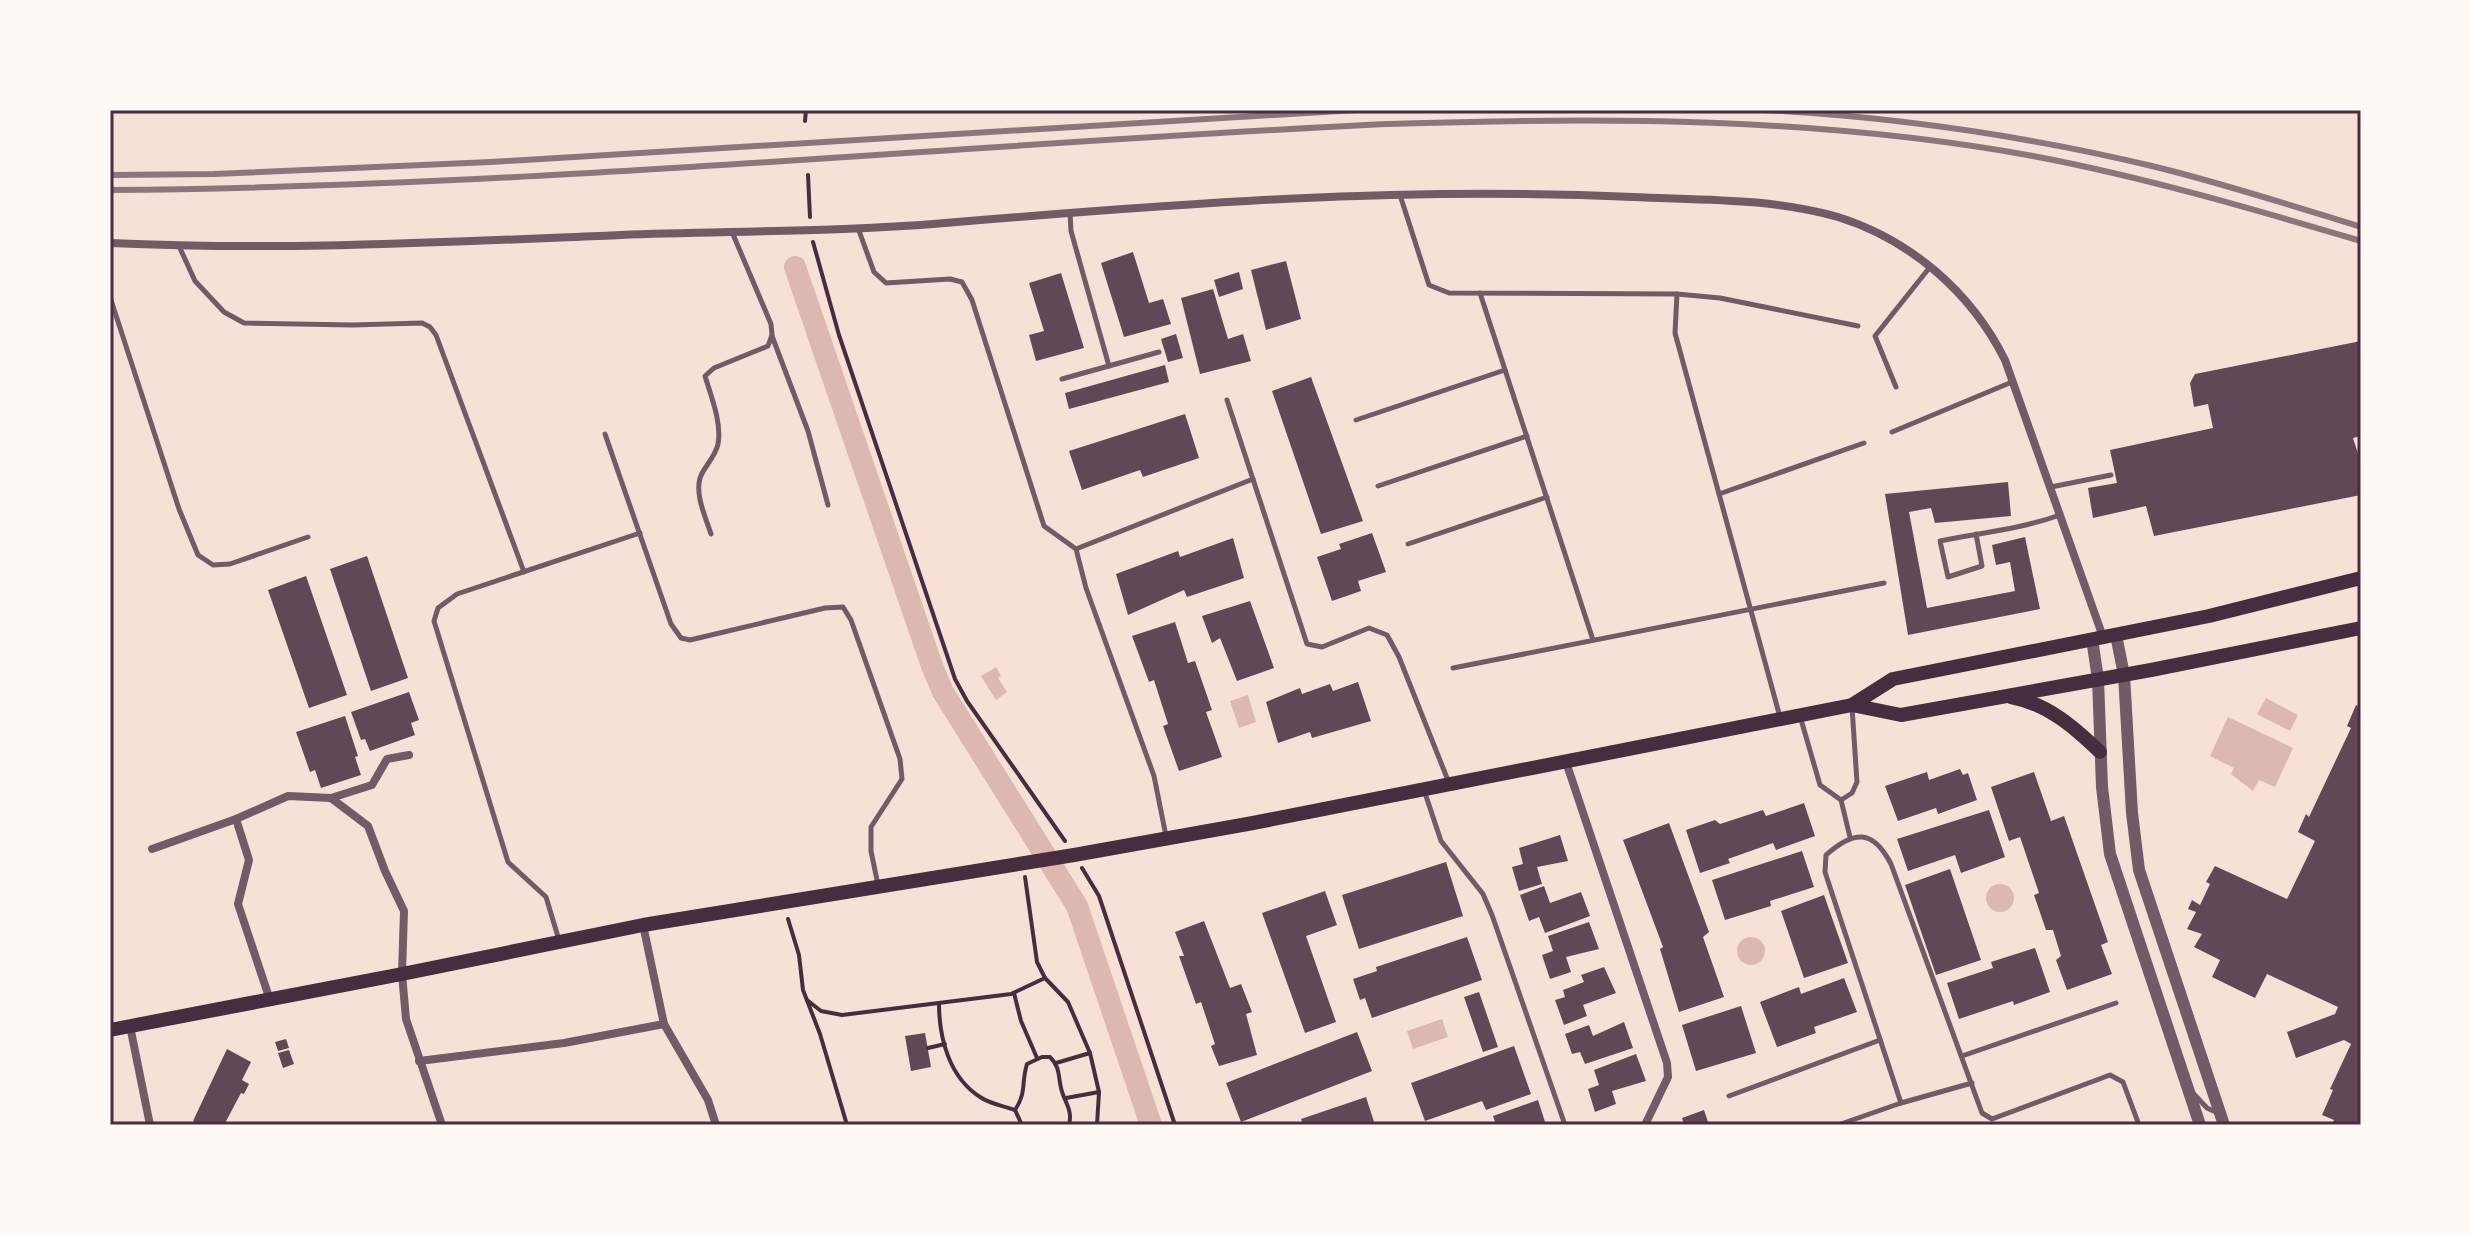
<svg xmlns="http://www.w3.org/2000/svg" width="2471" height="1235" font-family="Rubik,sans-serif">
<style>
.water{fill:#dcb8b0}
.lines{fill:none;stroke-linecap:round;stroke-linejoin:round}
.canal{stroke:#dcb8b0;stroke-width:22}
.building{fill:#644757}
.path{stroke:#4a2c40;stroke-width:4}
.service{stroke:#755966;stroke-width:5}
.minor{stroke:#755966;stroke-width:8}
.tertiary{stroke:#755966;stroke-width:12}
.secondary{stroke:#4a2c40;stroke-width:14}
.rail{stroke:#8f747c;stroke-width:6}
.neatline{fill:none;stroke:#4a2c40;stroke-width:3}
</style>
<rect width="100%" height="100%" fill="#f7e1d7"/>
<!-- water -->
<g class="water">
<path d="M996,667l5,9 -3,2 9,14 -11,8 -15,-24z"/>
<path d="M1248,695l8,27 -17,6 -9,-27z"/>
<path d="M2266,698l32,17 -8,16 -33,-17z"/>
<path d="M2228,717l65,31 -18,39 -16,-7 -6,11 -22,-17 3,-6 -24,-12z"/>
<circle cx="2000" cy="898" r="14"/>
<circle cx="1751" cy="951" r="14"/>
<path d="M1442,1019l6,18 -35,12 -6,-18z"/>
</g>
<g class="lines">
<!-- canal -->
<path class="canal" d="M795,267l137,399 11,26 134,214 74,219"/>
</g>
<!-- building -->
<g class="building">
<path d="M1133,252l16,51 14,-4 8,25 -47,13 -23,-74z"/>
<path d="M1286,261l15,58 -35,11 -15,-60z"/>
<path d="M1239,272l4,17 -24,8 -5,-17z"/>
<path d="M1061,273l23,75 -48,13 -7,-26 15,-4 -15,-48z"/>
<path d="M1213,289l15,50 15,-5 8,27 -51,13 -19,-76z"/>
<path d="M1176,334l7,24 -15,4 -7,-23z"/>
<path d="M2361,341v95l-8,2 8,25v32l-207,41 -8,-30 -53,12 -5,-30 29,-5 -7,-33 103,-22 -5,-24 -14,3 -4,-24 5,-9z"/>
<path d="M1165,365l4,17 -100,27 -4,-16z"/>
<path d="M1311,377l52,144 -42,13 -49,-143z"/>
<path d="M1185,414l14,44 -56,19 -3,-7 -58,20 -13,-39z"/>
<path d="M2008,482l3,34 -76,7 -4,-15 -22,4 18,96 88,-17 -5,-29 -14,3 -4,-20 33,-8 15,72 -132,26 -23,-141z"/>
<path d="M1372,533l14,39 -28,9 3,10 -29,10 -15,-44 24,-8 -2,-5z"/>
<path d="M1233,538l11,40 -57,19 -3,-7 -56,25 -12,-41 62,-23 2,6z"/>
<path d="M367,556l41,122 -37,13 -41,-122z"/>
<path d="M306,576l41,119 -38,13 -41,-118z"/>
<path d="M1250,601l24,67 -37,13 -17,-43 -8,5 -10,-27z"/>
<path d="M1175,622l13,41 7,-2 17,49 -6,2 16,45 -43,14 -16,-45 5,-2 -14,-44 -5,2 -17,-46z"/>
<path d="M1358,682l13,39 -59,17 -2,-6 -32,11 -12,-41 34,-14 2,6 28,-10 3,7z"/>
<path d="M409,692l10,28 -8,3 4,12 -45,16 -5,-12 -4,1 -10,-28z"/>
<path d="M2356,705l5,3v417h-30l3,-5 -12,-5 11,-25 -3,-1 21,-45 -7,-4 -48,18 -9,-26 48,-18 3,-7 -71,-33 -12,24 -43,-21 8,-17 -26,-13 8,-13 -15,-5 9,-17 -8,-3 4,-9 8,5 10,-21 -4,-2 9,-16 72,33 28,-58 -17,-9 8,-18 3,3 42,-89 -4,-2z"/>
<path d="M345,716l13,40 -3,1 6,18 -40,13 -6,-18 -5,2 -14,-40z"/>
<path d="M1960,769l3,6 5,-2 9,27 -39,14 -2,-6 -38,13 -13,-35 42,-14 2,8z"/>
<path d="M2034,772l17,49 13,-5 44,126 -7,3 11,29 -45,16 -11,-30 5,-4 -8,-26h-7l-12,-35 5,-2 -19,-56 -11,4 -18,-54z"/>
<path d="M1804,803l11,33 -39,14 -3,-7 -45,16 2,4 -30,10 -14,-43 29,-10 5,4 43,-14 3,6z"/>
<path d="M1989,810l16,47 -44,16 -6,-18 -47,16 -11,-32z"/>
<path d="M1669,823l40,109 -6,5 21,60 -45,15 -19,-63 3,-2 -40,-107z"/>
<path d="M1560,835l8,26 -31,6 5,17 -23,7 -7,-24 11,-3 -4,-16z"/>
<path d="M1802,851l12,36 -44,14 1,5 -46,14 -13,-40z"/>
<path d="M1446,862l17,54 -104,33 -17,-54z"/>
<path d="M1950,869l31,91 -45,15 -31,-90z"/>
<path d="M1544,886l6,17 31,-11 9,24 -45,17 -6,-16 -10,4 -9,-26z"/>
<path d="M1325,891l12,34 -31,11 30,86 -31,11 -43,-120z"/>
<path d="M1824,895l24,68 -44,15 -23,-67z"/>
<path d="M1204,921l26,67 11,-4 11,28 -6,2 11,41 -38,11 -8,-20 4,-2 -14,-42 -5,2 -17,-48h5l-9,-24z"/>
<path d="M1589,922l10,27 -33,8 5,15 -21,7 -8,-24 11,-4 -5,-15z"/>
<path d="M1467,937l15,43 -110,38 -7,-20 -5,2 -7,-21 24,-8 -1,-4z"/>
<path d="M2035,948l15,44 -36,13 -1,-4 -54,18 -12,-36 46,-15 -2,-6z"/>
<path d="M1604,967l12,26 -33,12 4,11 -23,9 -9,-25 10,-3 -2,-7 21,-8 -3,-7z"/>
<path d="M1844,978l13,34 -43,15 2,6 -39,14 -17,-45 39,-15 2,7z"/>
<path d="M1479,992l19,55 -15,5 -19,-55z"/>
<path d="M1741,1006l15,47 -60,18 -14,-46z"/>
<path d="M1624,1022l9,26 -48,16 -5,-12 -8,2 -7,-20 24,-9 4,11z"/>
<path d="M1357,1032l15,39 -131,51 -15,-39z"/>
<path d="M925,1033l6,34 -20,4 -6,-35z"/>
<path d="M286,1039l3,9 -11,3 -3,-9z"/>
<path d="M1514,1046l17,48 -45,16 -4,-9 -57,20 -14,-38z"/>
<path d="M227,1049l24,13 -9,18 7,4 -5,10 -3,-1 -17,32h-24l-7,-4z"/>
<path d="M289,1050l5,14 -11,4 -5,-15z"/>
<path d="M1636,1054l10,27 -34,10 4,13 -21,8 -7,-23 11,-4 -5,-15z"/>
<path d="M1366,1097l9,28h-72l-2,-6z"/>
<path d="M1538,1100l8,25h-50l-3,-9z"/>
<path d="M1704,1110l5,15h-25l-2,-7z"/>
</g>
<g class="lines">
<!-- path -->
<g class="path">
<path d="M805,121l1,-11"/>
<path d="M808,175l2,42"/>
<path d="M813,242l26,93 116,344 12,22 98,140"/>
<path d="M1082,868l17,28 76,229"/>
<path d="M1025,877l12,85 8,16 23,24 22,51 9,39 -2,33"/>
<path d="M788,919l11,36 4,35 17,44 27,91"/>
<path d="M1014,993l7,28 16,37"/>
<path d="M807,1000l14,11 21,4 169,-21 34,-16"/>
<path d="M939,1003c0,35 10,74 41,94 10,7 24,9 35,13l7,15"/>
<path d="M928,1048l17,-4"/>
<path d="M1056,1063l34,-10"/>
<path d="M1066,1098l33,-6"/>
<path d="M1015,1110c12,-18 6,-27 12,-46l15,-7h8c10,10 8,18 11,31 3,14 12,21 8,37"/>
</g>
<!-- service -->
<g class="service">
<path d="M1400,195l29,90 20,8 228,1 -2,39 105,384"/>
<path d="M1070,212l1,19 38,135"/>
<path d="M858,228l16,44 12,11 64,-4 12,3 10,18 72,226 32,23 10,39 68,188 12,60"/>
<path d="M179,246l16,35 29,31 20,11 109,2 69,-2 8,4 6,8 88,237"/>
<path d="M1480,293l113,347"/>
<path d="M1677,294l43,4 138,28"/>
<path d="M110,297l69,212 19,46 15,10 17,-1 78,-27"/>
<path d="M772,336l36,95 20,74"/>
<path d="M1062,379l97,-27"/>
<path d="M1896,387l-21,-51 55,-69"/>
<path d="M1227,400l80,244 15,3 47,-19 18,7 12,22 50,126"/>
<path d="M1356,420l149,-50"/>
<path d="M1892,432l120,-50"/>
<path d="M605,434l66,190 10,14 9,2 135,-32 18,-1 8,13 49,139 2,20 -31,48v24l7,34"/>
<path d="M1378,486l149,-50"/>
<path d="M2051,487l60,-12"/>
<path d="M1719,494l145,-51"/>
<path d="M711,534c-5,-16 -16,-38 -11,-56 4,-12 15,-20 18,-34 4,-21 -7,-48 -13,-68l9,-8 54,-22 4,-11 -1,-11 -39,-92"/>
<path d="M1976,534l6,32 -34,11 -8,-36c40,-8 81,-12 120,-26"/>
<path d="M1408,544l139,-47"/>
<path d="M1076,549l177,-70"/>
<path d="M1453,668l431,-85"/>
<path d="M1800,716l20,69 21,15 11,-7 5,-11 -5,-75"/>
<path d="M1424,790l17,51 42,53 9,21 73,210"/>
<path d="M1841,800l9,37"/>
<path d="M559,940l-13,-43 -38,-35 -74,-241 4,-13 19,-14 183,-61"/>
<path d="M1962,1056l154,-53"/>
<path d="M2192,1092l15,16 11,5"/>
<path d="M1729,1096l151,-56"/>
<path d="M1901,1103l-76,-231 1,-17c28,-25 47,-26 65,9l91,249 10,6 118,-44 13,7 16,43"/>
<path d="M1838,1125l63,-22 71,-20"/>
</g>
<!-- minor -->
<g class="minor">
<path d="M110,243c171,8 341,-1 511,-8 108,-4 217,-3 324,-12 229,-19 458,-37 688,-26 67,3 140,1 205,20 73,23 133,75 167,143l98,277"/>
<path d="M1566,762l101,301 1,14 -23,48"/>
<path d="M331,798l41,-13 15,-26 22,-4"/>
<path d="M152,849l84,-30"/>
<path d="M643,925l21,99 44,76 8,25"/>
<path d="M270,1000l-32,-96 11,-44 -13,-41 52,-23 43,2 37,28 17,45 19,40 -2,63 4,45 36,106"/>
<path d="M130,1026l20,99"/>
<path d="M419,1061l145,-18 100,-19"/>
</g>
<!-- tertiary -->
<g class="tertiary">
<path d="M2116,635l8,40 8,138 7,57 85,255"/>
<path d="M2092,639l6,40 4,108 8,67 90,271"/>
</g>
<!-- secondary -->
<g class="secondary">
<path d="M2011,697c37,7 63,30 89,55"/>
<path d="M1852,705l49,10 250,-45 210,-42"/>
<path d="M110,1030l292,-56 241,-49 431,-70 179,-32 599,-118 41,-26 316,-63 152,-38"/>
</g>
<!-- rail -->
<g class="rail">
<path d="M1763,110c132,7 264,26 393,57 69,17 137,39 205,60"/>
<path d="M110,175l104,-1 277,-12 866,-52"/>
<path d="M110,190c426,-3 852,-46 1278,-66 215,-7 432,-7 645,32 111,21 220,53 328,85"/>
</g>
</g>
<!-- border -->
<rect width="2471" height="1235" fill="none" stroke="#fffaf5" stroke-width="224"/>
<rect x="112" y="112" width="2247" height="1011" class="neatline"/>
</svg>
